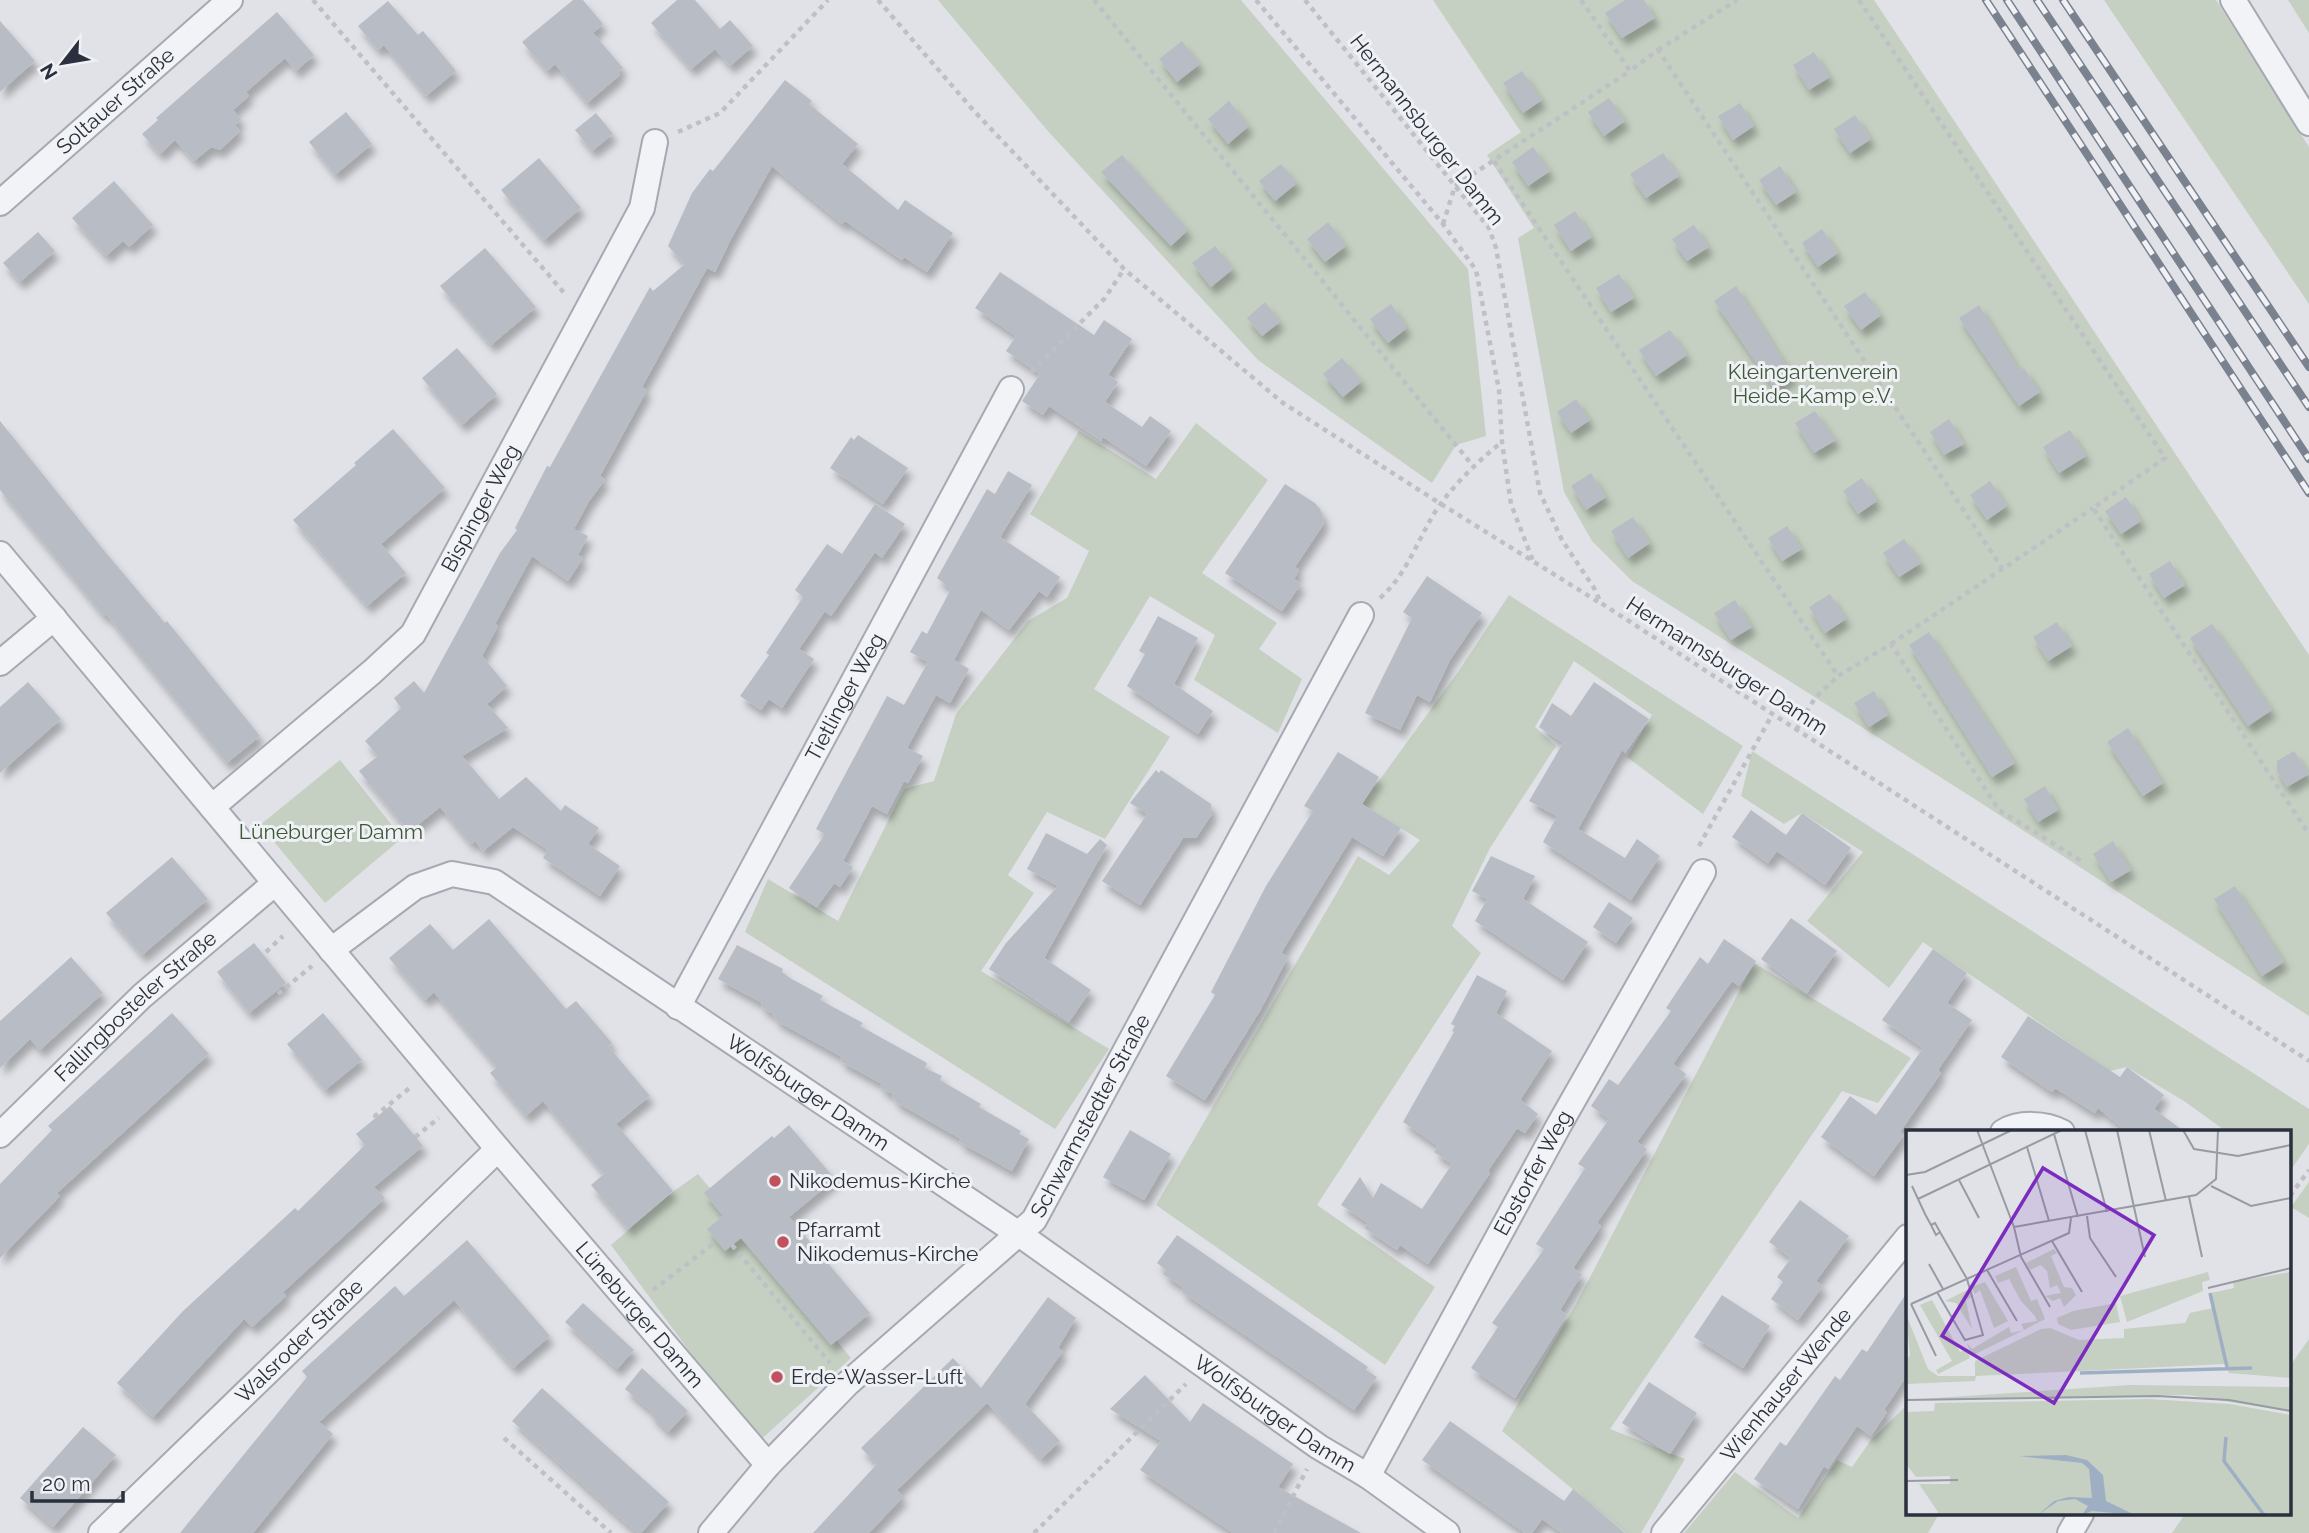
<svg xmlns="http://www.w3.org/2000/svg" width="2309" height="1533" font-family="Raleway,sans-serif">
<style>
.green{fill:#c5d0c2}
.building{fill:#b8bcc4;filter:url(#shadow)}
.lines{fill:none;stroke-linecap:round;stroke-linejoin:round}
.minor-casing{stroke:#a6a9b1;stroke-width:28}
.path{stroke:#bec0c6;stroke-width:4.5;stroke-dasharray:5 5;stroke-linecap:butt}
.minor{stroke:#f2f3f6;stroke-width:24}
.rail-casing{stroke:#7b828f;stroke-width:8}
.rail{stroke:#eff1f5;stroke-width:5;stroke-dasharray:16;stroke-linecap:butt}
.poi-dot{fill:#c0515d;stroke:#eff1f5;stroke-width:2.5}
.labels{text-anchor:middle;stroke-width:6;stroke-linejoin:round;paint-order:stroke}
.street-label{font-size:21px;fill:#2a303d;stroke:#eff1f5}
.park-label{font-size:21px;fill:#3d5739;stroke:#eff1f5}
.poi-label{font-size:21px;fill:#2a303d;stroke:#eff1f5;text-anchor:start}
.inset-river{fill:none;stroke:#9eafc4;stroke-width:3.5}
.inset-road{fill:none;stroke:#979ba3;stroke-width:2}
.view{fill:#7b2cbf;fill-opacity:0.15;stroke:#7b2cbf;stroke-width:3.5}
.inset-edge{fill:none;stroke:#2a303d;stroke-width:3.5}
</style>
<defs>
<filter id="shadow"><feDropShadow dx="4.5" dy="8" stdDeviation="3.5" flood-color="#0004"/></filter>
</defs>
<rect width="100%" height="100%" fill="#e0e2e7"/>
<!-- green -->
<g class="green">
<path d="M938,0h303l227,269 18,167 -30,9 -24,38 -174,-123 -211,-230z"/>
<path d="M1433,0h441l435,655v361l-328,-213 -349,-222 -40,-40 -28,-49 -46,-254 16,-10 -47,-73 34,-23z"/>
<path d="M2104,0h112l93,147v157z"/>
<path d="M2288,0h21v33z"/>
<path d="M1196,423l72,57 -66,93 75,50 -18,26 43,30 -24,54 -84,-53 21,-45 -65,-39 -56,93 76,48 -65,102 -58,-27 -39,63 26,18 -53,78 128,78 -54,80 -310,-197 23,-53 70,42 66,-132 30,-8 22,-67 72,-93 39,-23 22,-47 -59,-37 49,-83 77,48z"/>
<path d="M1509,595l234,151 -40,68 -76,-57 25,-42 -78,-54 -39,66 21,19 -66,102 -38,78 29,27 -164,252 118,82 -50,78 -229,-160 202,-349 31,19 31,-35 -58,-36 96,-132z"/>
<path d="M1752,751l557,358v35l-19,27v-39h-63l-43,-31 -57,-34 -17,4 -187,-129 -34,46 -82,-67 56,-69 -61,-39 -18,11 -43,-28z"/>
<path d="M340,760l62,78 -77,65 -65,-78z"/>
<path d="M1754,963l157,95 -33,45 -36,-12 -232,338 75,30 -44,74h-15l-124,-102 74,-127z"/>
<path d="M698,1174l153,184 -94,85 -146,-198 63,-54z"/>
<path d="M2309,1182v36l-18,-11z"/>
<path d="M2309,1339v194h-137l13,-19h105v-148z"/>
<path d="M1908,1404v110h31l-11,19h-244l51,-61 63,46 39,-58 15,7 19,-27z"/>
</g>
<!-- building -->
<g class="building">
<path d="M573,0h10l20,24 -10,9 30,35 -5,4 2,3 -33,28 -32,-39 -8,7 -25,-29z"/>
<path d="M677,0h18l25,29 10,-9 23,26 -23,20 -15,-17 -24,20 -40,-46z"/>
<path d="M1625,0h19l11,18 -33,20 -17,-25z"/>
<path d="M388,1l30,34 5,-4 33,40 -30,25 -42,-51 -6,5 -20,-24z"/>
<path d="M277,12l37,43 -18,16 -11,-13 -39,34 3,4 -16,14 8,10 -6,5 5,6 -20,19 -9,-3 -17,14 -19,-21 -15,14 -18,-20 16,-14 -2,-2z"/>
<path d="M0,21l35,40 -35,31z"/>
<path d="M1182,41l18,23 -23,18 -18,-23z"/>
<path d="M1814,52l16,25 -21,13 -16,-25z"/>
<path d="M1522,71l20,29 -19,13 -20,-30z"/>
<path d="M785,80l27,21 -3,3 49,40 -16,20 56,46 7,-10 48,33 -26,39 -23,-15 -2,3 -57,-39 -3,3 -70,-58 -41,73 -16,33 -8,-4 -65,119 5,3 -47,86 5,4 -16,21 -15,28 14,7 -10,19 5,3 -15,23 -36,-25 -37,68 3,2 -16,30 25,30 -20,18 21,24 -46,28 37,43 27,-22 35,34 4,-6 34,23 -11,16 32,22 -20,30 -57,-38 5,-8 -35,-23 -30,24 -8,-10 -4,3 -31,-37 -31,25 -50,-61 19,-15 -13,-15 36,-33 -7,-10 20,-17 10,12 76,-140 17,-23 -2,-2 32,-62 3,1 100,-180 3,4 32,-27 -17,-18 24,-53 18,-24 3,2z"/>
<path d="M1609,98l16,23 -21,15 -16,-24z"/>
<path d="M1229,101l20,25 -21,18 -20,-25z"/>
<path d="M1740,103l14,23 -21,14 -15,-24z"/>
<path d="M346,112l26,32 -37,31 -26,-33z"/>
<path d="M596,113l17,21 -21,17 -17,-21z"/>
<path d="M1855,115l16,24 -21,14 -16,-24z"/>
<path d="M1533,147l17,24 -22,15 -16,-24z"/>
<path d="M1663,153l16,23 -33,22 -16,-24z"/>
<path d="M1122,155l66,75 -17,16 -70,-74z"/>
<path d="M539,158l42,50 -37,32 -43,-50z"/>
<path d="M1281,164l16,19 -22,18 -16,-20z"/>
<path d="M1780,166l16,26 -20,13 -17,-25z"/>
<path d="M114,181l39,44 -24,22 -6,-6 -17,15 -34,-38z"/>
<path d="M1575,211l17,26 -21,14 -17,-26z"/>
<path d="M1328,222l18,24 -21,16 -18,-23z"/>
<path d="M1694,225l15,22 -22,14 -15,-22z"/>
<path d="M1822,229l16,24 -20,14 -16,-24z"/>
<path d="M38,232l17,19 -35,31 -17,-19z"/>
<path d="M1215,246l18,23 -22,18 -19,-24z"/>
<path d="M485,248l51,59 -45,38 -51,-59z"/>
<path d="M1000,272l94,63 10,-15 28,19 -24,36 10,7 -13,20 37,25 8,-11 21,15 -25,35 -43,-29 -2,4 -52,-35 -6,9 -21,-14 18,-27 -34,-23 10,-15 -41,-28z"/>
<path d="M1619,274l15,24 -23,14 -15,-24z"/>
<path d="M1736,286l57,90 -19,13 -60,-88z"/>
<path d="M1865,292l16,23 -20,15 -17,-24z"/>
<path d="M1265,302l15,20 -18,14 -15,-18z"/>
<path d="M1391,304l16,24 -19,15 -18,-24z"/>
<path d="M1979,305l41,66 4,-3 16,24 -21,14 -60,-88z"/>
<path d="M1670,330l17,25 -31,21 -17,-26z"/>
<path d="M457,348l40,46 -35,31 -40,-47z"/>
<path d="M1342,358l20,23 -19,16 -20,-23z"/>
<path d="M1576,399l14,21 -19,13 -14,-21z"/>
<path d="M1815,411l21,29 -22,13 -19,-30z"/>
<path d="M1949,419l15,25 -20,11 -14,-23z"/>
<path d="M0,421l102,127 63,75 2,-2 93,115 -33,27 -121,-149 -2,2 -104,-126z"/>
<path d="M393,429l52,59 -64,56 25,29 -39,33 -74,-86 63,-55 -2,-2z"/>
<path d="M2070,430l16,26 -27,17 -16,-26z"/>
<path d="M858,435l50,33 -25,36 -53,-36 21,-31 3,3z"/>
<path d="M1008,471l24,14 -32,52 60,40 -13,20 -8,-6 -30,39 -28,-20 -27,50 15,9 -19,34 -14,-8 -29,53 16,8 -6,11 -9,16 -4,-2 -17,33 -15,-8 -29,55 10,6 -13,20 -6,-4 -17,24 -28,-19 36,-54 -9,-5 71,-133 17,9 24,-43 -18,-10 12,-21 5,3 24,-45 -14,-11 50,-89 8,5z"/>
<path d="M1591,473l15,24 -20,13 -15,-24z"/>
<path d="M1862,478l15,23 -19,13 -15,-23z"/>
<path d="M1990,481l17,25 -20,14 -17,-25z"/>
<path d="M1285,484l30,19 5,6 4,10 -1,6 -28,42 4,3 -5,9 7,5 -19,27 -57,-38z"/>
<path d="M2126,497l15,24 -20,13 -16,-23z"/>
<path d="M875,504l30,20 -23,34 -7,-6 -44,64 -6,-5 -26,38 15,10 -32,49 -13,-9 -8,11 -21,-14 29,-41 -3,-2 37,-56 -8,-7 32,-46 15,10z"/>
<path d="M1633,517l17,26 -22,15 -17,-27z"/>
<path d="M1787,526l15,23 -20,12 -14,-23z"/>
<path d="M1904,539l17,24 -22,14 -16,-24z"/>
<path d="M2170,561l15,24 -21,13 -15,-24z"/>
<path d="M1427,576l55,37 -32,47 -20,42 -13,-7 -17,35 -35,-17 47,-95 -9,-6z"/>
<path d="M1830,594l16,25 -21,14 -16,-26z"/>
<path d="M1735,600l17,27 -21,13 -17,-27z"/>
<path d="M1158,616l40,22 -24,46 39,27 -15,23 -71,-48 18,-32 -6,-3z"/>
<path d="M2057,622l15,24 -24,15 -15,-24z"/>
<path d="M2212,624l60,86 -24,16 -58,-88z"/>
<path d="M1929,632l86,131 -23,14 -83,-132z"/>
<path d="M28,682l33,37 -61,54v-66z"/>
<path d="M1594,682l55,37 -24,34 -3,-3 -44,79 47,29 12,-19 23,17 -29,44 -88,-58 14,-26 -28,-15 34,-58 -24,-16 13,-24 19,13z"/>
<path d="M1874,691l14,24 -19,12 -15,-24z"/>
<path d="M2128,728l35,55 -20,13 -36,-54z"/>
<path d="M2294,751l15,23 -22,13 -10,-16v-10z"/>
<path d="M1338,752l41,25 -17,27 39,24 -18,28 -31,-19 -71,116 7,4 -27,52 -56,91 -39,-24 49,-81 -4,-3 55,-106 47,-75 -9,-5z"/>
<path d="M1156,770l3,3 2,-3 50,34 1,10 -16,24h-13l-43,67 -38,-24 45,-67 -17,-11z"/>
<path d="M2045,786l13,24 -20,12 -14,-23z"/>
<path d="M1751,810l35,25 16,-22 49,35 -26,37 -48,-34 -9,12 -36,-26z"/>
<path d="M1046,833l41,21 13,-15 7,6 -63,113 47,32 -22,32 -80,-53 17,-26 52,-57 -31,-17z"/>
<path d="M2113,841l18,29 -20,12 -18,-28z"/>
<path d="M1491,856l44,20 -12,23 65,43 -25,38 -88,-59 12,-22 -15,-8z"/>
<path d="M172,857l36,42 -66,56 -36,-42z"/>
<path d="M2235,886l49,76 -22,14 -48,-77z"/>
<path d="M1609,902l24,16 -17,25 -23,-16z"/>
<path d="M1791,918l46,33 -30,42 -46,-34z"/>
<path d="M489,919l77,90 10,-8 36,42 -4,3 42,50 -34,28 57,67 -45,38 -37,-44 13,-11 -61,-73 -17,15 -36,-43 7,-6 -63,-75 -9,8 -36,-42 41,-34 23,26z"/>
<path d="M1724,939l32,22 -17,25 -7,-5 -59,83 13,10 -49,68 10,7 -50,74 4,3 -28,42 9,6 -22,36 7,5 -52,83 -44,-30 27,-41 -6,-4 52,-74 -8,-5 49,-76 -7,-4 31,-45 -18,-13 18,-27 9,6 53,-74 -5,-3 34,-51 8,7z"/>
<path d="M254,943l32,40 -37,30 -32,-41z"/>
<path d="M737,945l46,24 -1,3 8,6 33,18 -3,4 43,23 -3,3 67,37 -2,5 17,8 -2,4 41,24 -2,3 42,24 -2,3 10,5 -17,32 -53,-29 2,-3 -65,-37 -5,-9 -11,-5 2,-4 -42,-23 2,-4 -65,-36 -5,-8 -11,-6 1,-4 -44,-24z"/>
<path d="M1933,949l34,24 -20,30 25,17 -34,50 3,3 -41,59 4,3 -30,41 -53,-39 29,-41 26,19 47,-67 -41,-28z"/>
<path d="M71,957l32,36 -63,57 -10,-11 -30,29v-47z"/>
<path d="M1477,975l30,16 -11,22 56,38 -32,49 18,14 -13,19 -8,-5 -29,43 2,2 -62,91 -28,-19 -3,5 -33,-22 4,-5 -27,-18 19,-28 13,21 8,-15 41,26 30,-45 -18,-12 4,-6 -35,-24 51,-90 -2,-1 3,-5 -4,-2z"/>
<path d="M172,1013l37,41 -152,139 3,3 -60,62v-74l52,-54 -4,-4z"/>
<path d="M323,1013l39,47 -37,30 -38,-46z"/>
<path d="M2028,1016l92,61 7,-10 37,28 -10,14 31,23h-57l-30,-24 -3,5 -40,-25 -3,4 -51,-35z"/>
<path d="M390,1106l33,40 -49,41 11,11 -102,94 3,4 -34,31 -8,-8 -91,98 -36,-34 66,-72 112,-103 3,3 67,-66 -9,-11z"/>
<path d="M789,1125l46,54 -46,38 81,96 -39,32 -90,-107 -16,13 -18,-22 16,-13 -19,-23 68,-57 2,2z"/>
<path d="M1130,1130l41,24 -27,46 -41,-23z"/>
<path d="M1800,1200l49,36 -33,45 7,5 -25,34 -27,-21 12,-17 -6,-5 14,-19 -22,-16z"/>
<path d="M1177,1235l191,132 -2,3 11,7 -23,33 -173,-119 3,-3 -21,-14 3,-4 -9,-7z"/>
<path d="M467,1240l83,96 -37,32 -59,-68 -135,122 14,12 -80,99h-73l127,-156 -5,-6 93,-85 9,10z"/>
<path d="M1908,1291v83l-24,36 3,2 -16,24 -14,-10 -29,43 -4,-3 -26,43 -44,-30 26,-37 6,4 49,-70 5,4 22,-31 5,3z"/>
<path d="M1722,1295l48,31 -27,42 -49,-31z"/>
<path d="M1048,1297l28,21 -18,30 5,3 -38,53 35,37 -19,18 -54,-56 -90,87 6,7 -34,36h-56l64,-69 -16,-16 92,-90 28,30z"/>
<path d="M583,1303l51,47 -17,19 -52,-47z"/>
<path d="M642,1368l46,43 -20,21 -18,-18 2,-2 -27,-23z"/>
<path d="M1145,1375l45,47 13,-19 90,61 -15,23 83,46h-128l-93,-63 21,-29 -51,-32z"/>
<path d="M1649,1382l48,31 -27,41 -48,-31z"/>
<path d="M542,1388l127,114 -28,31h-4l-16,-14 -109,-98z"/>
<path d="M1450,1421l114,80 9,-12 52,44h-63l-20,-14 -10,14h-7l-103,-73z"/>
<path d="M83,1427l33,28 -63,72 -33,-29z"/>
</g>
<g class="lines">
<defs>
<g id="minor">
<path d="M2233,0l76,123"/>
<path id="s1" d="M0,203l230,-203"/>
<path id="s2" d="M0,554l498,595 270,316"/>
<path d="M0,663l54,-45"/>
<path id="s3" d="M212,807l160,-135 41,-38 229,-426 13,-66"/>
<path id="s4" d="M331,950l84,-63 37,-13 42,8 525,352 300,213 49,29 79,57"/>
<path id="s5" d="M678,1007l333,-618"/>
<path d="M2003,1132c16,-10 42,-9 59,0"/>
<path id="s6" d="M0,1135l142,-139 133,-113"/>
<path id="s7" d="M1368,1476l191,-351 144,-253"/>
<path id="s8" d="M101,1533l397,-384"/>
<path id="s9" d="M711,1533l57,-68 79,-81 187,-164 327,-605"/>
<path id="s10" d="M1664,1533l244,-296"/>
<path d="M2070,1533l11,-19"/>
</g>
</defs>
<!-- minor casing -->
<use href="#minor" class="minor-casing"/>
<!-- path -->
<g class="path">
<path d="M313,0l252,294"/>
<path d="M878,0l96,111 150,158 159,134 158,101 159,99"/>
<path d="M1094,0l379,466"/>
<path d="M1256,0l187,224 33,46 23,120 3,52 9,62 22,57"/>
<path d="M1305,0l184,228 7,20 44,245 22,47 32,48 7,15 708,458"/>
<path d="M1581,0l49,71 28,-21 344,518"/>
<path d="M1859,0l306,458 -72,50 216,326"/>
<path d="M1658,50l79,-50"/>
<path d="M678,132l42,-19 108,-113"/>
<path d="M1494,161l344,515 53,-32 108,166 84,52"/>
<path d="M1443,224l12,-38 175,-115"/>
<path d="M1031,372l74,-74 19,-29"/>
<path d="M1380,598c29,-25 39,-64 61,-95 18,-23 38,-43 61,-61"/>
<path d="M1891,644l202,-136"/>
<path d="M1796,730l19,-32 23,-22"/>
<path d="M1699,846l73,-131"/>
<path d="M266,952l17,-16"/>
<path d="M278,994l34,-28"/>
<path d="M376,1117l-1,-1 37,-30"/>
<path d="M415,1137l24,-19"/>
<path d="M2290,1196l19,-26"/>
<path d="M732,1245l98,118"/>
<path d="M653,1290l64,-49"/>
<path d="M504,1438l107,95"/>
<path d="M1034,1533l152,-149"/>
<path d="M1274,1533l33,-64"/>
</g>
<!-- minor -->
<use href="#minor" class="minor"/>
<defs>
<g id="rail">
<path d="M1986,0l323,493"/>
<path d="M2007,0l302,459"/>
<path d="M2037,0l272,407"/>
<path d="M2063,0l246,367"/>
</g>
</defs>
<!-- rail casing -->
<use href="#rail" class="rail-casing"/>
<!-- rail -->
<use href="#rail" class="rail"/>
</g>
<!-- markers -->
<g class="poi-dot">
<circle cx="775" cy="1181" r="7"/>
<circle cx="783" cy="1242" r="7"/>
<circle cx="777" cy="1377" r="7"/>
</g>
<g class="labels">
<!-- street labels -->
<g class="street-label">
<text dy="7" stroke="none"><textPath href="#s1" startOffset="154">Soltauer Straße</textPath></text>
<text transform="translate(1427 130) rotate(52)" y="7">Hermannsburger Damm</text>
<text dy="7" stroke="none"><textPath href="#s3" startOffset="408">Bispinger Weg</textPath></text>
<text transform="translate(1727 666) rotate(33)" y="7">Hermannsburger Damm</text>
<text dy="7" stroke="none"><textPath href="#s5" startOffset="352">Tietlinger Weg</textPath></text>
<text dy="7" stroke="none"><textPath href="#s6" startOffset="187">Fallingbosteler Straße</textPath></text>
<text dy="7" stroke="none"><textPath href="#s4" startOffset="565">Wolfsburger Damm</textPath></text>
<text dy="7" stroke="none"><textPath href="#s9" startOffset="569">Schwarmstedter Straße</textPath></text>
<text dy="7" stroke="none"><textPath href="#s7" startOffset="345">Ebstorfer Weg</textPath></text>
<text dy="7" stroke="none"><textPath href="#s2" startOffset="994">Lüneburger Damm</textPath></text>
<text dy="7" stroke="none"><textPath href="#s8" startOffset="276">Walsroder Straße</textPath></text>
<text dy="7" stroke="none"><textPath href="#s10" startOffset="192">Wienhauser Wende</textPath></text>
<text dy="7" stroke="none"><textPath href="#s4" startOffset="1132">Wolfsburger Damm</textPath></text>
</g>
<!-- park labels -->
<g class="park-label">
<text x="1813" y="379">Kleingartenverein<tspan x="1813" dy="24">Heide-Kamp e.V.</tspan></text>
<text x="331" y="839">Lüneburger Damm</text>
</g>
<!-- poi labels -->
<g class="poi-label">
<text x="789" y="1188">Nikodemus-Kirche</text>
<text x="797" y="1237">Pfarramt<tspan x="797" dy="24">Nikodemus-Kirche</tspan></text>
<text x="791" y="1384">Erde-Wasser-Luft</text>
</g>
</g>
<!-- overview -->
<g transform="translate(1906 1130)">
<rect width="385" height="385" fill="#e0e2e7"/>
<path d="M148,119l3,4 -6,3 13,31 8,1 4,7 -12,12 -4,-9 -7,3 -8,-5 16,-3 -4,-8 -7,3 -3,-17 -6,-6 -11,5 -4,-7zM110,137l15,34 6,-2 8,20 -21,11 -3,-6 16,-3 -2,-5 -14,-15 -12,-22 -11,4 -3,-7zM302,142l2,8 -8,2 1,9 -76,31 -7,-26zM385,142v106l-62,-5 -3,-9 -250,12 -1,5 -69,3v-26l4,-2 -4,-42 22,55 10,7h37v-15l66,-32 9,-1 29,12 45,-2v-9l61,-6 5,-10 23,-5 -2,-15 23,-5 -1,-6zM79,152l23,39 -14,7 -14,-38 -5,4 -4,-7zM63,159l3,8 -6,3 6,29 -16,-26 -11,-2zM26,170l28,52 7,-3 3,9 -32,16 -2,-4 16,-9 -32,-56zM210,173l4,19 -49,8 -13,-6 -1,-6 16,-7zM103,197l2,6 13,-3 -53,26 -4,-13 5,6zM224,255l161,2v25l-103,-17 -282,5zM242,269l82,5 61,11v100h-356l3,-3 -19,-28h31v-8l-34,1 -10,-13v-52l28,-1 1,-8z" fill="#c5d0c2"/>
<path d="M160,325l21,5 16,15 3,26 29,14 -43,-4 -10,4 6,-9 -13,-7 -17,2 -20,14 16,-14 15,-4 23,1 -3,-29 -7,-6 -63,-7z" fill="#9eafc4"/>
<path class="inset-river" d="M304,163l17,74M174,243l172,-5M320,307l-2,24 40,54"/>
<path class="inset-road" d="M71,0l37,97 7,30 29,50M179,0l22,82M211,0l28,127M243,0l17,71M277,0l11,19 44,7 53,-11M148,4l24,83M121,17l22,74M0,45l19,-3 87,-42M53,50l20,38M6,56l13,28 6,11 5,10 4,-3 -5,-9 -4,2M305,56l40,20 40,-8M283,67l13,60M12,69l144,-69M181,86l3,22 26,39M108,97l182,-32 20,-16 2,-49M146,111l30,51M23,134l14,25M81,140l30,51M302,158l83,-20M31,162l28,48 18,-5 -16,-56 -27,-47M5,174l158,-71 2,-15M5,174l25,52M0,270l251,-4 72,4 62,11M0,351l52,-1"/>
<path class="view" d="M137,38l111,67 -100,168 -112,-67z"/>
<rect width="385" height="385" class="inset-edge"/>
</g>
<!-- north arrow -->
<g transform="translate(63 63) rotate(239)" stroke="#eff1f5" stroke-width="5" paint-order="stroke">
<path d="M0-5L12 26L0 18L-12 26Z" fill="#2a303d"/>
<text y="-10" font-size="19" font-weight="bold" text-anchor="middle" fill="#2a303d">N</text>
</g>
<!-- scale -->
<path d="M32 1491v10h91v-10" fill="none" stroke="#2a303d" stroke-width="3.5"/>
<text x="42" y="1491" font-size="21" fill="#2a303d" stroke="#eff1f5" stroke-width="5" paint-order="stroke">20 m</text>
</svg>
